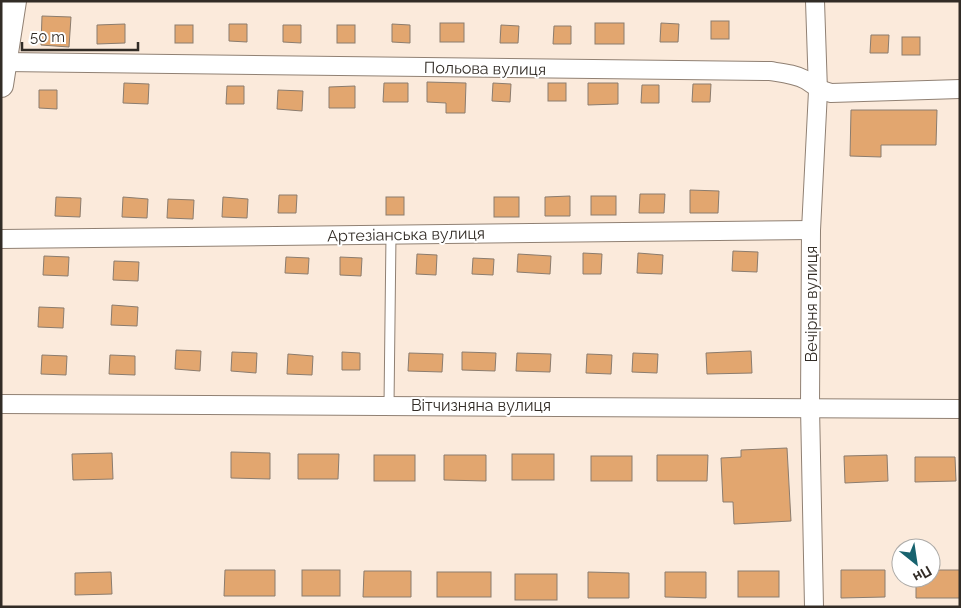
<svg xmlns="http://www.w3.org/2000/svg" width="961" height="608" font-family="Raleway,sans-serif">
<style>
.building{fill:#e2a66f;stroke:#8b7c6e}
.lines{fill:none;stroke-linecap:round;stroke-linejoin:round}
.lane-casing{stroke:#908073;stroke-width:11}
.street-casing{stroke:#908073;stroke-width:20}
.secondary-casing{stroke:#908073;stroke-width:26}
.lane{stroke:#fff;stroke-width:9}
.street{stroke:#fff;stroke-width:18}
.secondary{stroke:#fff;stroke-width:24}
.labels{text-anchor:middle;stroke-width:4;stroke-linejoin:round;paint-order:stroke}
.street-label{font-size:16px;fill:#322c26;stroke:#fff}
</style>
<rect width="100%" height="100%" fill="#fbeadb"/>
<!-- building -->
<g class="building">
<path d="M42,16l29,1 -2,30 -28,-2z"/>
<rect x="711" y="21" width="18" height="18"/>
<rect x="440" y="23" width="24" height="19"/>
<rect x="595" y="23" width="29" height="21"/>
<path d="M661,23l18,1 -1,18h-18z"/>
<path d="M125,24v19l-28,1v-19z"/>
<path d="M229,24h18v18l-18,-1z"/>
<path d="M392,24l18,1v18l-18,-1z"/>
<rect x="175" y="25" width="18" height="18"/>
<path d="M283,25h18v18l-18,-1z"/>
<rect x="337" y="25" width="18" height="18"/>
<path d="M501,25l18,1 -1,17h-18z"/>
<path d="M554,26h17v18h-18z"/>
<path d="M871,35h18l-1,18h-18z"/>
<rect x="902" y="37" width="18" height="18"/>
<path d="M427,82l39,1 -1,30h-19v-10l-19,-1z"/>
<path d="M124,83l25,1 -1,20 -25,-1z"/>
<path d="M384,83h24v19h-25z"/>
<path d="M493,83l18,1 -1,18 -18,-1z"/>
<rect x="548" y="83" width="18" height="18"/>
<path d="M588,83h30v21l-30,1z"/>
<path d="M693,84h18l-1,18h-18z"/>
<path d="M642,85h17v18h-18z"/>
<path d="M227,86h17v18h-18z"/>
<path d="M355,86v22h-26v-21z"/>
<path d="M39,90h18v19l-18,-1z"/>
<path d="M278,90l25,1 -1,20 -25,-2z"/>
<path d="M851,110h86l-1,35h-55v12l-31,-1z"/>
<path d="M690,190l29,1 -1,22h-28z"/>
<path d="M640,194h25l-1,19h-25z"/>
<path d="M279,195h18l-1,18h-18z"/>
<path d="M570,196v20h-25v-19z"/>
<rect x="591" y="196" width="25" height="19"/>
<path d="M56,197l25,1 -1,19 -25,-1z"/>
<path d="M123,197l25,2 -1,19 -25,-1z"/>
<path d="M223,197l25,2 -1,19 -25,-1z"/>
<rect x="386" y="197" width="18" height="18"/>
<rect x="494" y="197" width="25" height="20"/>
<path d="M168,199l26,1 -1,19 -26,-1z"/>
<path d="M733,251l25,1 -1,20 -25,-1z"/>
<path d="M583,253l19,1 -1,20h-18z"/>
<path d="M638,253l25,2 -1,19 -25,-1z"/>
<path d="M417,254l20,1 -1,20 -20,-1z"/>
<path d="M518,254l33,2 -1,18 -33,-2z"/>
<path d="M44,256l25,1 -1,19 -25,-1z"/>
<path d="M286,257l23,1 -1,16 -23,-1z"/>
<path d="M340,257l22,1 -1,18 -21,-1z"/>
<path d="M473,258l21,1 -1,16 -21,-1z"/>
<path d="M114,261l25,1 -1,19 -25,-1z"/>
<path d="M112,305l26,2 -1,19 -26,-1z"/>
<path d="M39,307l25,1 -1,20 -25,-1z"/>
<path d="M176,350l25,1 -1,20 -25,-2z"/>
<path d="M751,351l1,22 -45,1 -1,-21z"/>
<path d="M232,352l25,1 -1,20 -25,-2z"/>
<path d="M342,352l18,1v17h-18z"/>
<path d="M462,352l34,1 -1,18 -33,-1z"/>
<path d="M409,353l34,1 -1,18 -34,-1z"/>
<path d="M517,353l34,1 -1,18 -34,-1z"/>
<path d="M633,353l25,1 -1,19 -25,-1z"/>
<path d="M288,354l25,2 -1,19 -25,-1z"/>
<path d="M587,354l25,1 -1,19 -25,-1z"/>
<path d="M42,355l25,1 -1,19 -25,-1z"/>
<path d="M110,355l25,1v19l-26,-1z"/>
<path d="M787,448l4,73 -57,3 -1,-22h-10l-2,-44 20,-1v-7z"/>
<path d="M231,452l39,1v26l-39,-1z"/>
<path d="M112,453l1,26 -40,1 -1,-26z"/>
<path d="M298,454h41l-1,25h-40z"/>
<rect x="512" y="454" width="42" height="26"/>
<rect x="374" y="455" width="41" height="26"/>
<path d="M444,455h42v26l-42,-1z"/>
<path d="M657,455h51l-1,26h-50z"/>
<path d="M887,455l1,26 -43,2 -1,-27z"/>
<rect x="591" y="456" width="41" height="25"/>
<path d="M915,457h40l1,24 -41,1z"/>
<path d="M225,570h50v26h-51z"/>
<rect x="302" y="570" width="38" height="26"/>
<path d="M841,570h44v27l-44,1z"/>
<path d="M931,570h29v28h-44v-20h15z"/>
<path d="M364,571h47v26h-48z"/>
<rect x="738" y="571" width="41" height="26"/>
<path d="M111,572l1,22 -37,1v-22z"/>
<rect x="437" y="572" width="54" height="25"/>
<path d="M588,572l41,1v25h-41z"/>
<path d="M665,572h41v26l-41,-1z"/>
<rect x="515" y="574" width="42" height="26"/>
</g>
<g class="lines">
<defs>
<path id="lane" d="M389,405l2,-170"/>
<g id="street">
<path d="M4,62l766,9c13,2 25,3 36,9 10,6 12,10 25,13l129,-4"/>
<path d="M1,239l810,-9"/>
<path d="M1,404l959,5"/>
<path d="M814,607l-4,-200 1,-177 7,-139 -3,-90"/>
</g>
<path id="secondary" d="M1,85l13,-84"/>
</defs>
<!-- lane casing -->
<use href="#lane" class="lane-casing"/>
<!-- street casing -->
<use href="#street" class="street-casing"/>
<!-- secondary casing -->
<use href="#secondary" class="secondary-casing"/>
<!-- lane -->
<use href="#lane" class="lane"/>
<!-- street -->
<use href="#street" class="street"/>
<!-- secondary -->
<use href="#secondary" class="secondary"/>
</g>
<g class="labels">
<!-- street labels -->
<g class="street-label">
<text transform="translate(485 68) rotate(1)" y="6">Польова вулиця</text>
<text transform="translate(406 234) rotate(-1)" y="6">Артезіанська вулиця</text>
<text transform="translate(811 304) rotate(-90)" y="6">Вечірня вулиця</text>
<text x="481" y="411">Вітчизняна вулиця</text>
</g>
</g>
<!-- border -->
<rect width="961" height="608" fill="none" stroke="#322c26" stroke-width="5"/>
<!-- north arrow -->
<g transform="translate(916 563) rotate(150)"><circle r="24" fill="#ffffff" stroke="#adaba8"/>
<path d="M0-4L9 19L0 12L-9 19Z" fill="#17626e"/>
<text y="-8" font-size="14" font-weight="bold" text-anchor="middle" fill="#322c26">Пн</text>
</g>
<!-- scale -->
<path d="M22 42v8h116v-8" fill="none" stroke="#322c26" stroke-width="2.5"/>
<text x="30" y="42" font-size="15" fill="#322c26" stroke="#ffffff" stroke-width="4" paint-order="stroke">50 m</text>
</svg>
